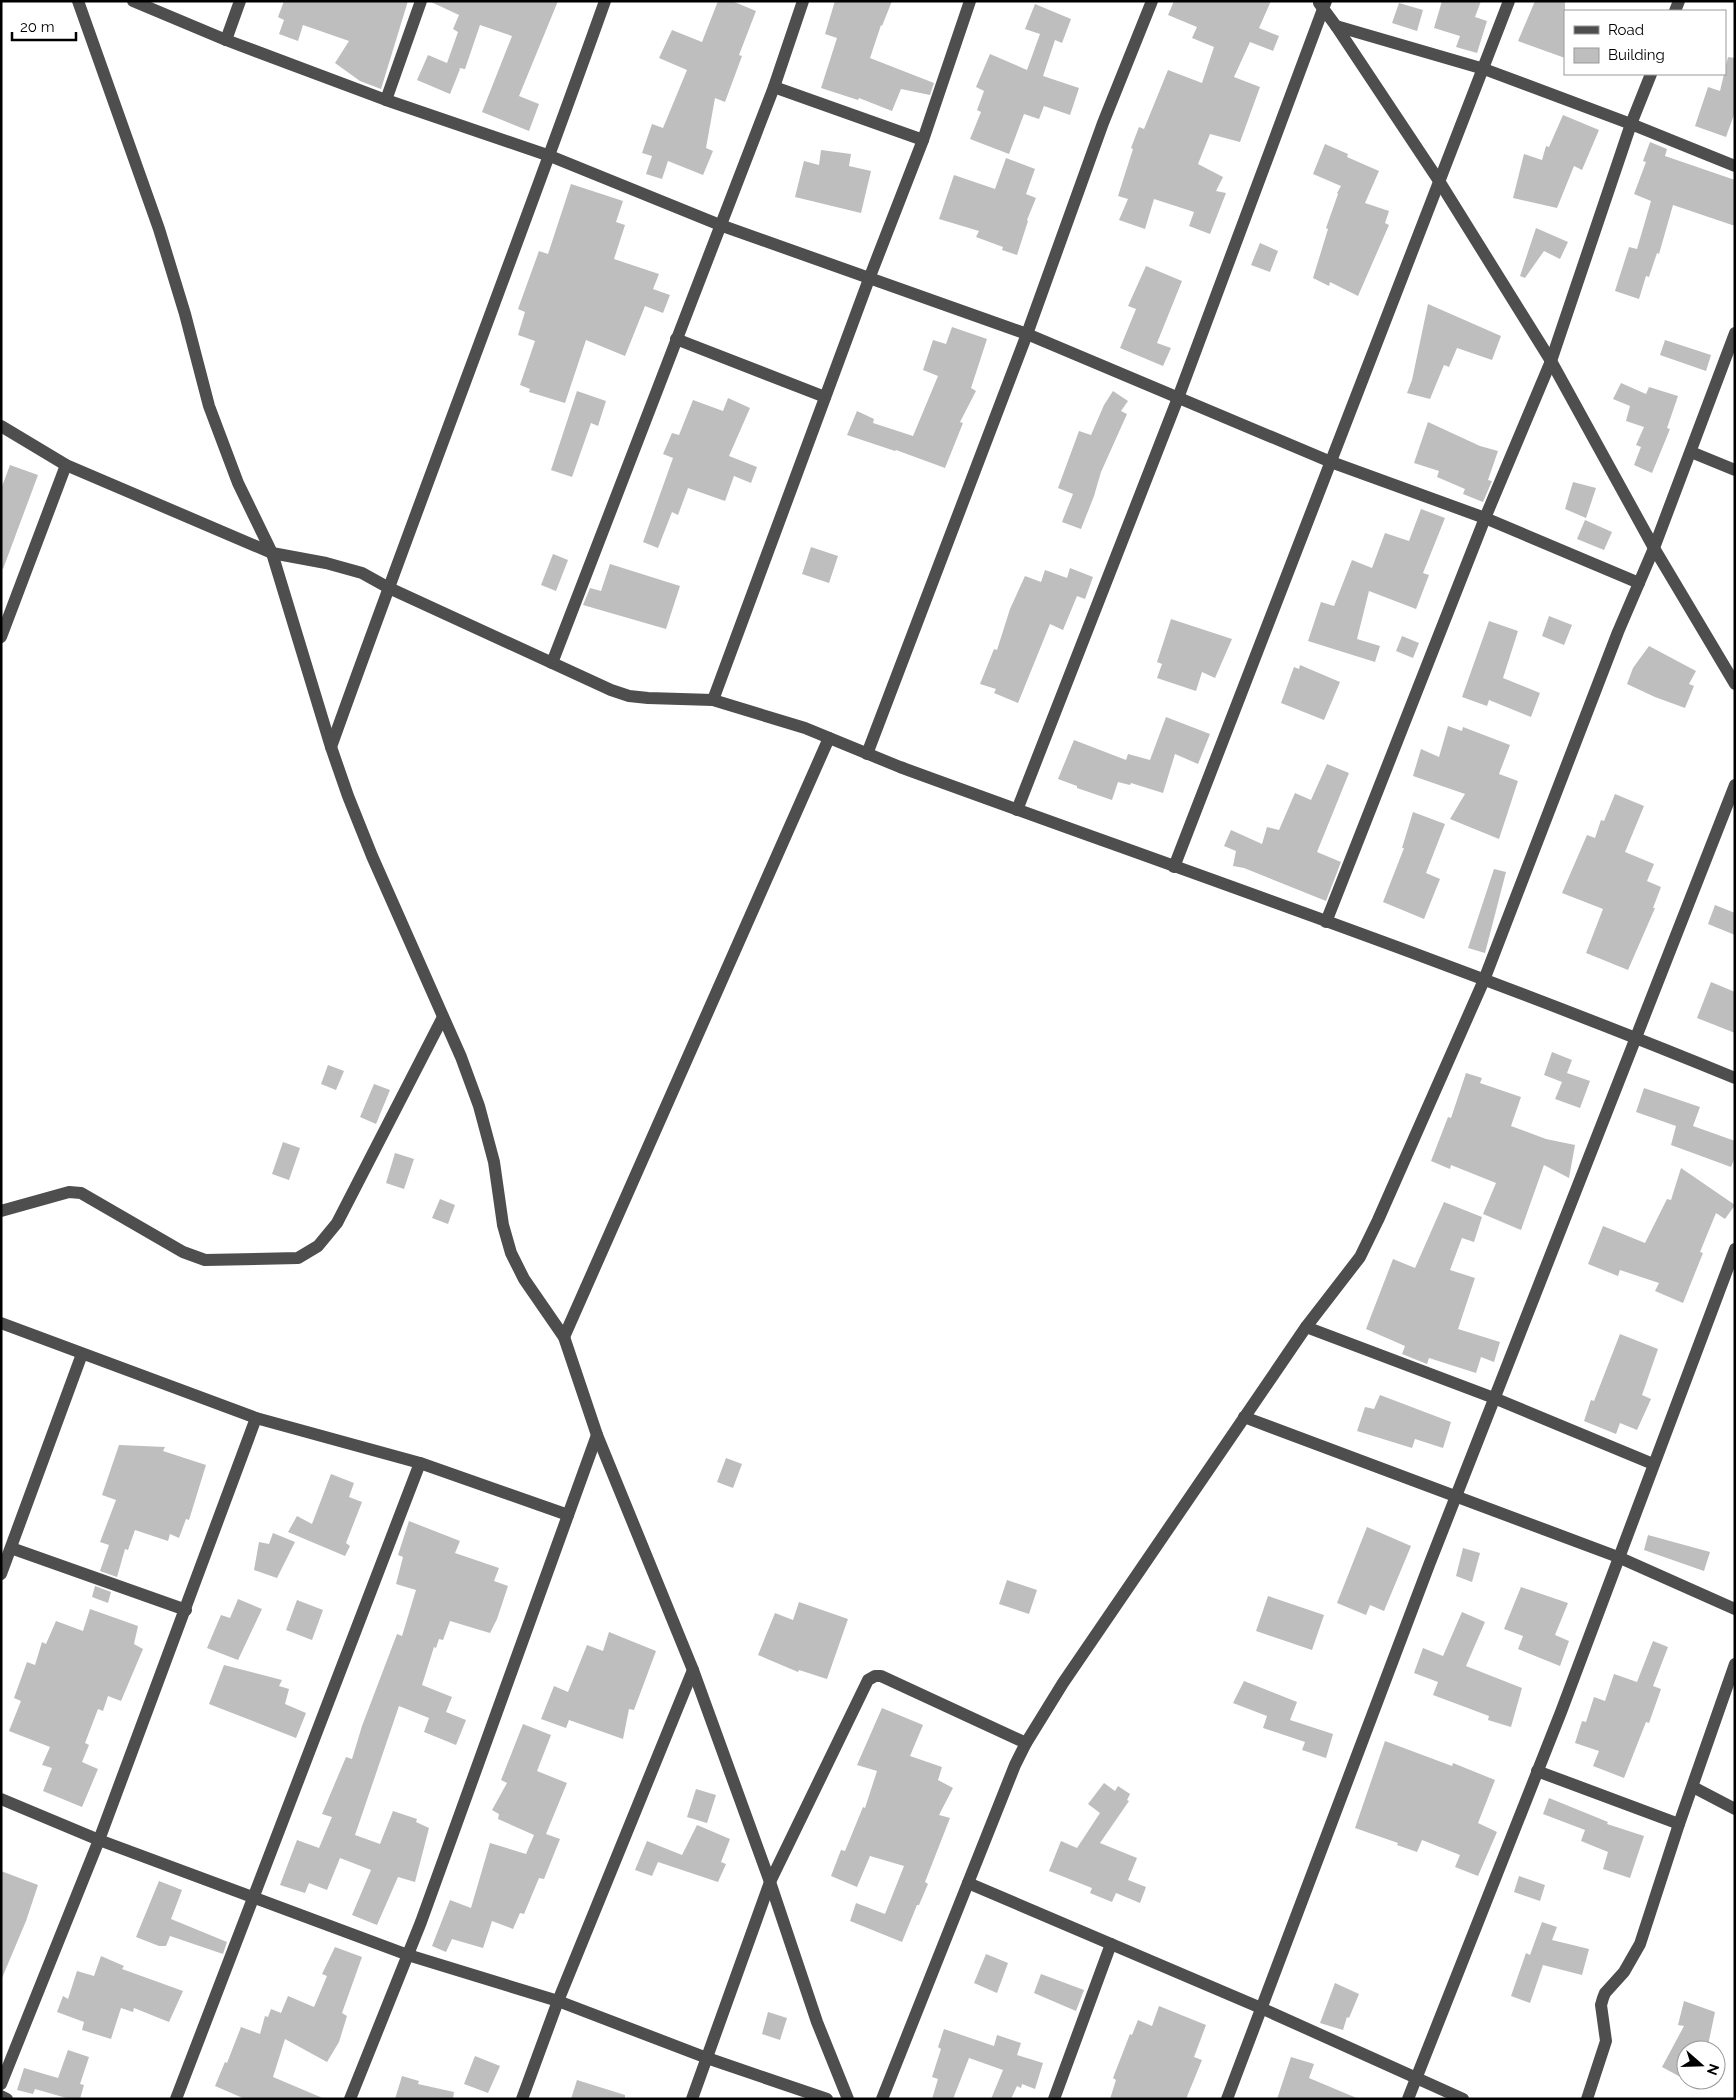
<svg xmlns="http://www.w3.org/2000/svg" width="1736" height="2100" font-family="Raleway,sans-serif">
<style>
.building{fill:#bebebe}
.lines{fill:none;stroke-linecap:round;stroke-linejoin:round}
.minor{stroke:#4e4e4e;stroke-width:12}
</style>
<rect width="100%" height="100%" fill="#fff"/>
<!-- building -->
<g class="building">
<path d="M284,1h124l-27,88 -21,-8 -25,-18 14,-22 -46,-16 -5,16 -19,-7 5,-14 -6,-3z"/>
<path d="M429,1h129l-39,95 20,8 -10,27 -47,-19 30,-76 -32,-11 -15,44 -6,-1 1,1 -10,25 -33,-14 11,-25 19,8 11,-31 -5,-3 6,-14z"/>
<path d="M718,1h14l24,10 -17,44 3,1 -17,46 -10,-4 -9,50 7,3 -10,24 -35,-14 -6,18 -16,-5 6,-18 -10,-3 10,-29 11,4 24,-58 -28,-12 13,-28 30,12z"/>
<path d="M835,1h57l-10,25 -1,-1 -11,33 64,25 -4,12 -29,-6 -9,22 -33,-13 -1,2 -37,-12 16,-50 -12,-4z"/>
<path d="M1174,1h97l-12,27 20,8 -6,15 -23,-9 -16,35 26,10 -20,55 -30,-8 -12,30 25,13 -7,14 10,2 -16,41 -21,-8 5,-14 -40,-13 -9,30 -26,-9 9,-21 -10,-3 15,-47 -2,-1 8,-21 5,2 24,-59 34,13 12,-36 -22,-9 5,-11 -29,-12z"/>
<path d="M1442,1h39l-6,16 12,4 -10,32 -21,-6 4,-11 -26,-8z"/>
<path d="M1535,1h30v57l-47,-17z"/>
<path d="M1399,3l24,7 -6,21 -25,-8z"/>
<path d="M1035,4l36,15 -9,24 -7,-3 -12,36 36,12 -9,27 -26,-9 -5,13 -15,-5 -15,40 -39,-15 11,-27 -4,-2 7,-19 -8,-4 14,-33 37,16 13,-36 -15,-5z"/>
<path d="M1728,57l7,1v54l-9,25 -31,-11 13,-39 12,4z"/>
<path d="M1563,115l36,15 -17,40 -8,-4 -17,42 -44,-10 11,-44 18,6 4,-14 3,1z"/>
<path d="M1650,142l17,7 -2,7 70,24v46l-62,-21 -14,49 -2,-1 -8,24 -3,-1 -7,23 -24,-8 14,-44 8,2 14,-48 -17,-7 12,-32 -3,-1z"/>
<path d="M1325,144l23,10 -1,3 32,14 -14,32 24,8 -4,12 4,2 -31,71 -28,-14 -1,4 -16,-8 15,-49 -2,-1 12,-34 -1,-1 4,-7 -28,-12z"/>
<path d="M821,150l30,4 -2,12 22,5 -10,42 -66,-16 9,-36 15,4z"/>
<path d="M1006,158l29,11 -9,25 10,4 -9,22 1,1 -11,34 -15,-5 1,-3 -27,-10 3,-6 -40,-12 15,-44 41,14z"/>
<path d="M571,184l52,17 -7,21 9,3 -11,34 45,15 -6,15 17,6 -7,18 -18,-7 -20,50 -39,-16 -21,63 -36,-11 1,-3 -10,-4 15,-44 -17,-6 7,-23 -7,-3 21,-58 9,3z"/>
<path d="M1536,228l32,14 -8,17 -16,-8 -19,27 -5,-2z"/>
<path d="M1260,243l18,8 -8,21 -19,-7z"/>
<path d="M1146,266l36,15 -25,62 14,5 -8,18 -43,-18 16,-39 -8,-3z"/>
<path d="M1428,304l73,32 -9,24 -35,-12 -8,19 -5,-2 -14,34 -23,-6 5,-13z"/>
<path d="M952,327l35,12 -16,49 5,3 -16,31 3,1 -18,45 -49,-18 -1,1 -48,-16 10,-24 17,8 -1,4 40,13 25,-60 -15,-6 10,-30 13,4z"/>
<path d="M1665,340l46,15 -5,16 -46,-16z"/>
<path d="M1621,383l25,11 3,-7 29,9 -11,32 3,1 -18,44 -18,-8 7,-18 -5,-2 8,-18 -18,-6 4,-15 -17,-7z"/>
<path d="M577,391l29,10 -8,25 -7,-3 -19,54 -21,-7z"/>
<path d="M1113,391l15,10 -7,10 6,3 -26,58 -7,24 -13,33 -19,-7 11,-28 -15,-6 21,-57 12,4 13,-30z"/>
<path d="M728,398l22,10 -21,48 28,11 -6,16 -17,-7 -9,25 -37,-13 -10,27 -6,-3 -14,36 -15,-6 30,-84 -10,-4 9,-21 7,2 14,-35 30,11z"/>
<path d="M1428,422l52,24 18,5 -10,29 4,1 -9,21 -20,-8 2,-5 -28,-12 2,-6 -25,-8z"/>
<path d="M10,465l28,10 -35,94 -2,-1v-79z"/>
<path d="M1573,482l23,6 -10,30 -21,-9z"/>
<path d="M1421,509l24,9 -22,55 6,2 -13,34 -47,-18 -12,48 23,7 -5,16 -67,-21 13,-39 13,4 18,-46 20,8 13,-35 24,8z"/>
<path d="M1585,520l27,12 -8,18 -27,-11z"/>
<path d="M811,547l27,9 -9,27 -27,-9z"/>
<path d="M553,554l15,6 -12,31 -15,-6z"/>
<path d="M610,564l70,22 -14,43 -83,-24 7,-17 11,3z"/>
<path d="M1070,568l23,9 -8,22 -8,-3 -14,34 -13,-6 -32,79 -24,-10 2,-4 -16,-5 14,-35 3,1 13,-41 15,-33 16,6 4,-12 22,8z"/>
<path d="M1549,616l23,9 -8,20 -22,-9z"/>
<path d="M1171,619l61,20 -17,39 -13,-6 -6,19 -39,-13 5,-14 -5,-2z"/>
<path d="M1489,621l29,10 -15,47 37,15 -9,24 -42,-17 -2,6 -25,-9z"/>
<path d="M1402,636l17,7 -6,15 -17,-7z"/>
<path d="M1649,646l47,25 -7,13 5,2 -9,22 -30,-11 -28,-13 6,-16z"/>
<path d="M1300,665l40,17 -16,38 -43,-17 13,-36 5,2z"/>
<path d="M1166,717l44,17 -12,30 -23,-10 -12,39 -32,-10 -1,2 -12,-3 -6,18 -35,-12v-2l-19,-7 16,-39 52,20 2,-6 22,6z"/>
<path d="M1448,726l14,5 1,-4 47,18 -11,29 19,7 -19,58 -49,-20 15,-25 -52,-18 8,-27 18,8z"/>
<path d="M1327,764l22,9 -32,79 24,10 -15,39 -82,-33 -11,-2 3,-15 -12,-5 7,-16 31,14 5,-17 12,3 16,-37 16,7z"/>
<path d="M1615,794l29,12 -19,46 29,12 -7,17 14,6 -8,21h2l-27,62 -42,-17 17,-44 -41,-16 25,-58 8,3 6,-18 3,1z"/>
<path d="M1413,812l32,12 -19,49 14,6 -16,40 -41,-17 21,-54h-2z"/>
<path d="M1494,869l12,3 -21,81 -17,-5z"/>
<path d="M1715,905l20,8v22l-27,-11z"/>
<path d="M1711,982l24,10v41l-38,-15z"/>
<path d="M1552,1052l20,8 -5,13 23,8 -10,27 -25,-9 7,-17 -18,-7z"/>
<path d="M328,1065l16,6 -8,19 -15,-6z"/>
<path d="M1466,1073l16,5 -2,5 41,14 -10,29 35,13 29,6 -6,33 -25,-13 -23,65 -38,-16 13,-31 -45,-18 -1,4 -19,-8 17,-44 3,1z"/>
<path d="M374,1084l16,6 -14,34 -16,-7z"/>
<path d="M1644,1088l56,19 -7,19 42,15v16l-4,10 -60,-22 5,-19 -40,-14z"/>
<path d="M283,1142l17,6 -11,32 -17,-6z"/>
<path d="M395,1153l19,6 -10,30 -18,-6z"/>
<path d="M1681,1168l54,37 -10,14 -9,-6 -16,39 3,1 -20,50 -28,-12 4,-8 -39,-13 -2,6 -30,-12 15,-38 42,17 22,-44 4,1z"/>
<path d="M440,1199l15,6 -7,19 -16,-6z"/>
<path d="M1444,1202l38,15 -8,25 -12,-4 -12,32 25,8 -17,51 42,13 -6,20 -13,-5 -5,16 -47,-15 -2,6 -25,-10 3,-8 -39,-17 27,-70 22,9z"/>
<path d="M1620,1334l38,15 -16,46 9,4 -14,31 -17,-7 -4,11 -32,-13 7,-21 3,1z"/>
<path d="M1380,1395l71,27 -8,26 -28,-9 -3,9 -55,-17 8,-24 9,2z"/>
<path d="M119,1445l46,2 -2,4 43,14 -17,55 -3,-1 -7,19 -9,-4 -2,7 -33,-11 -7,20 -3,-1 -8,28 -17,-6 9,-26 -9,-3 16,-42 -14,-5z"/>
<path d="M726,1458l16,6 -9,24 -16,-6z"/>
<path d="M331,1474l23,9 -5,14 13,5 -16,41 4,3 -5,10 -57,-24 9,-16 15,8z"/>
<path d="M409,1521l51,20 -5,12 44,15 -5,13 14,5 -11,33 -7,14 -40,-12 -7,19 -4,-1 -3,9 -2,-1 -12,38 30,12 -6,15 20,8 -10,25 -32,-13 5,-14 -30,-12 -44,129 25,9 13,-33 24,8 -1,3 13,6 -14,54 -17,-5 -21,48 -25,-10 19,-45 -31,-12 -13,32 -18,-7 -4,10 -25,-8 17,-45 22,8 13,-31 -10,-3 24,-57 6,2 10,-33 35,-92 5,2 14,-46 -20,-6 7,-27 -5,-2z"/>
<path d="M1367,1527l44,19 -27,65 -14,-6 -4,10 -29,-12z"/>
<path d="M273,1533l22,9 -18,36 -23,-8 5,-28 10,2z"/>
<path d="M1648,1535l62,17 -6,19 -60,-21z"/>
<path d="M1463,1548l17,5 -8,29 -16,-6z"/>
<path d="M1007,1580l30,10 -8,24 -30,-10z"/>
<path d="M95,1586l16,6 -3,11 -16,-6z"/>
<path d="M1521,1587l47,16 -13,32 14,6 -9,25 -42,-17 5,-13 -19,-7z"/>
<path d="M1268,1596l56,19 -12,35 -56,-19z"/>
<path d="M238,1599l24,10 -24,51 -31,-12 14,-33 9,3z"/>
<path d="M297,1600l26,10 -11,30 -26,-10z"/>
<path d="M799,1602l49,17 -21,60 -28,-9 -1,2 -40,-17 17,-42 18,7z"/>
<path d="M90,1609l48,17 -4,18 9,5 -22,52 -13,-5 -5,15 -5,-2 -13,34 4,2 -7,17 16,7 -16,38 -39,-16 9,-23 -10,-3 8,-18 -41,-16 12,-30 -7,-3 13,-36 8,3 7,-23 4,2 10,-23 27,10z"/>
<path d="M1462,1612l23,10 -19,44 56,22 -11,39 -23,-7 1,-4 -56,-21 5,-13 -24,-9 9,-25 20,8z"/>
<path d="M609,1632l47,19 -22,59 -5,-1 -6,30 -54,-19 -3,8 -25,-9 13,-33 14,6 19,-47 16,6z"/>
<path d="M1653,1641l15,6 -15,39 8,3 -12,34 -3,-1 -22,56 -31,-12 6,-15 -24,-8 7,-22 4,1 8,-25 11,4 9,-27 23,8z"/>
<path d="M224,1665l58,15 -3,6 10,3 -4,15 21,9 -10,25 -87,-34z"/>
<path d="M1244,1681l53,21 -7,18 43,14 -7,24 -24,-8 3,-8 -42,-14 4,-12 -34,-13z"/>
<path d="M882,1708l41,17 -13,31 32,11 -4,13 15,8 -14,27 11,3 -25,64 3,2 -9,21h-2l-15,37 -52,-21 6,-18 29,11 19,-48 -34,-10 -13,31 -26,-11 10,-26 4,1 18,-44 2,1 12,-37 -20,-6z"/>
<path d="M523,1724l28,11 -14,36 30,12 -21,51 14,5 -16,40 -5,-1 -15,36 -4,-1 -7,16 -21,-8 -9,27 -31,-9 -6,13 -14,-6 18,-46 21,8 19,-65 36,11 8,-19 -36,-16 1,-5 -7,-4 15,-27 -6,-3z"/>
<path d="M1385,1741l67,25 1,-3 42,17 -17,43 19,9 -19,44 -23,-9 5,-12 -38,-15 -5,12 -20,-7 1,-2 -43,-15z"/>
<path d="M1104,1783l11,8 3,-5 12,8 -3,6 2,1 -29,42 37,15 -9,22 18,7 -6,16 -24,-10 -4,9 -22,-9 2,-5 -43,-17 12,-30 16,7 23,-35 -12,-9z"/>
<path d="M696,1789l20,6 -9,28 -20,-6z"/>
<path d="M1549,1798l59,24 -1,2 37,12 -14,42 -27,-9 5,-17 -27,-11 4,-11 -42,-16z"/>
<path d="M697,1825l33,14 -9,23 5,2 -8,18 -60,-20 -6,14 -17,-6 12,-29 35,14z"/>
<path d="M1,1871l37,14 -12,36 -24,57z"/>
<path d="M1519,1876l26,9 -5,16 -26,-9z"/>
<path d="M159,1881l23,9 -11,29 56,23 -4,12 -53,-18 -4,10h-7l-23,-9z"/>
<path d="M1542,1922l15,5 -5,13 37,9 -7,26 -39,-10 -13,38 -19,-7 15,-43 4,2z"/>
<path d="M335,1947l27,10 -20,56 5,3 -8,26 -12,20 -42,-23 -12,38 52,22h-80l-30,-13 10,-24 2,1 14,-36 19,7 5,-18 3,1 3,-8 10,4 7,-17 26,11 13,-31 -5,-2z"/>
<path d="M986,1954l22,9 -11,30 -23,-10z"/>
<path d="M101,1956l23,10 -2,3 61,22 -14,31 -35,-14 -1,4 -12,-4 -10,31 -29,-9 2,-8 -27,-10 6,-16 5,3 9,-28 17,5z"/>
<path d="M1041,1974l43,16 -8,21 -42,-18z"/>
<path d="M1335,1983l24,11 -10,24 -2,-1 -4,13 -23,-7z"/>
<path d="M1684,2001l31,11 -8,38h-21v30l-24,-13 22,-41 -6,-1z"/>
<path d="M1159,2006l47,19 -12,32 8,3 -16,39h-76l6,-19 -3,-2 17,-44 2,1 6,-15 14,6z"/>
<path d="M768,2012l19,6 -7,22 -18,-6z"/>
<path d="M944,2029l50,17 3,-11 24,8 -4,12 26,8 -8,26 -13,-5 -1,4 -4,-2 -6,13h-20l12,-29 -34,-12 -16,41h-21l6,-20 -6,-2 9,-28 -3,-2z"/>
<path d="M68,2050l21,7 -9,27 4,1 -4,14h-10l-35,-10 -2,5 -16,-4 7,-22 34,10z"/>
<path d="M475,2056l25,10 -12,27 -24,-9z"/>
<path d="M1291,2057l23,7 -5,14 50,21h-82z"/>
<path d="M402,2076l17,5 -1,3 36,8 -1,7h-58z"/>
<path d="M577,2080l48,15v4h-54z"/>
</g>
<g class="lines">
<!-- minor -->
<g class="minor">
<path d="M78,1l81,228 26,85 24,92 29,77 34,70 59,194 17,49 24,60 89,201 18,49 15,56 9,63 8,28 13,26 40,58 33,98 96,235 77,212 47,140 31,77"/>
<path d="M133,1l93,39 160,60 164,56 170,69 307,109 304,128 154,56 154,65"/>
<path d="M1319,3l17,23 103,155 112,180 103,187 81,136"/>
<path d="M1675,11l4,-10"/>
<path d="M1336,26l148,43 147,55 104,42"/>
<path d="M226,40l14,-39"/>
<path d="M774,87l149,53"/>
<path d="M386,100l35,-99"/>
<path d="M676,339l149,58"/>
<path d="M1,426l65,39 206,88 54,10 36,10 27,15 222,102 18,6 19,2 65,2 92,28 95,39c279,102 560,198 835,311"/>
<path d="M1691,452l44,18"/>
<path d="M1,637l65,-172"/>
<path d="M552,663l222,-576 29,-86"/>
<path d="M713,700l156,-421 54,-139 47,-139"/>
<path d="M331,747c89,-249 185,-496 274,-746"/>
<path d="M867,754l160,-420 76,-211 49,-122"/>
<path d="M1017,810l161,-412 148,-397"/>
<path d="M1174,867l335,-866"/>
<path d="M1326,922l159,-404 66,-157 80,-237 20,-50"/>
<path d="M1,1211l68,-19 12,1 102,59 22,8 93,-2 20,-12 19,-23 106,-206"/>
<path d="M1,1323l255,95 164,45 148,52"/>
<path d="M1306,1327l188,71 159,66"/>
<path d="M564,1337l265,-599"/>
<path d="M1244,1417l374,140 117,52"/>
<path d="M11,1548l175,62"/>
<path d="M1,1574l81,-220"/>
<path d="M1537,1771l142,53"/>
<path d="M1693,1787l42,22"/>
<path d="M1,1799l98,41 309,115 150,46 149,57 120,41"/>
<path d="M968,1883l293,125 202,91"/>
<path d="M1,2084l98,-244 157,-422"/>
<path d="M1,2096l6,3"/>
<path d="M176,2099l244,-636"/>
<path d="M350,2099l71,-177 176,-487"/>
<path d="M522,2099l36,-98 135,-331"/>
<path d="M692,2099l78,-217 98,-202 7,-4h6l145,67"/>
<path d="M882,2099l133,-334 11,-22 37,-60 243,-356 54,-70 18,-37 106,-240 134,-348 36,-84 81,-215"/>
<path d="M1054,2099l57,-155"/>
<path d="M1227,2099l202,-534 306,-780"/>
<path d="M1408,2099l153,-387 174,-463"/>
<path d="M1587,2099l19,-58 -5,-36 2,-7 2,-5 19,-21 16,-28 39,-120 56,-160"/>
</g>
</g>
<!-- border -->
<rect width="1736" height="2100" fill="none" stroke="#000000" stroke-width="5"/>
<!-- legend -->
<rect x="1564" y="10" width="162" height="65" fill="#ffffff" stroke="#999999"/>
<rect x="1574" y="26" width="25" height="8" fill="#4e4e4e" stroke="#999999"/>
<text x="1608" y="35" font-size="15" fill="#000000">Road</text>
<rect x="1574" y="48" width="25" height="15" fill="#bebebe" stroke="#999999"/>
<text x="1608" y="60" font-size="15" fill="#000000">Building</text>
<!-- north arrow -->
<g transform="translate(1701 2065) rotate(110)"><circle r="24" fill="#ffffff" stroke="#999999"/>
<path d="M0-4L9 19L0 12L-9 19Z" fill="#000000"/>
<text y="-8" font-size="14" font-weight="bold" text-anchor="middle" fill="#000000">N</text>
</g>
<!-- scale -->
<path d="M12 32v8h64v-8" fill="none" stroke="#000000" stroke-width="2.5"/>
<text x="20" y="32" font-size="15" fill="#000000" stroke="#ffffff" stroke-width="4" paint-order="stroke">20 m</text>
</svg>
